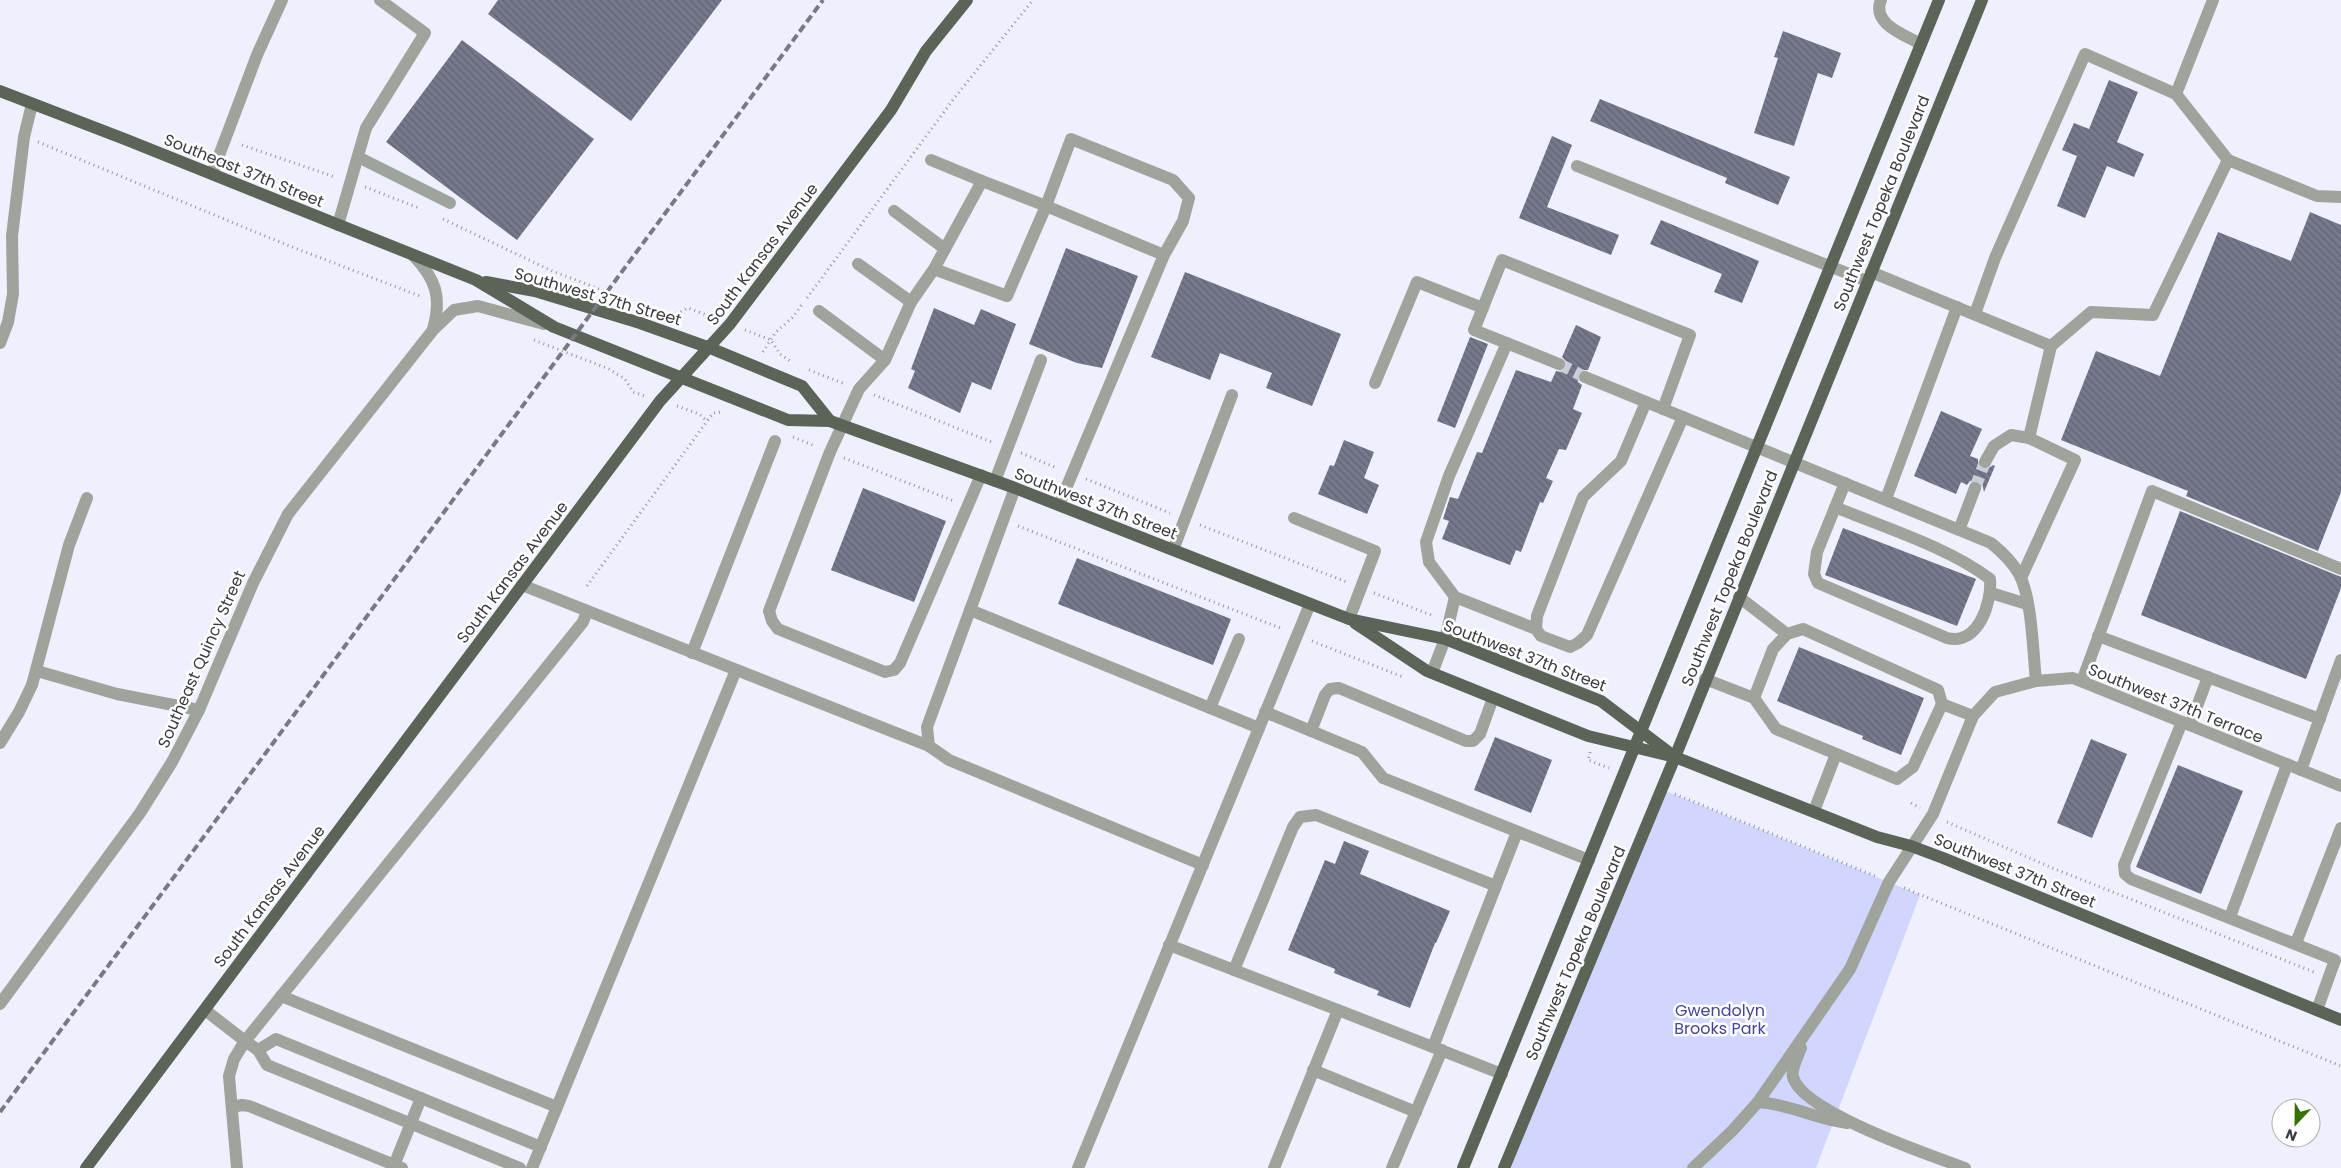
<svg xmlns="http://www.w3.org/2000/svg" width="2341" height="1168" font-family="Poppins,sans-serif">
<style>
.park{fill:#d0d6fe}
.building{fill:url(#building-back-hatch)}
.lines{fill:none;stroke-linecap:round;stroke-linejoin:round}
.minor-tunnel{stroke:#caccd8;stroke-width:12;stroke-dasharray:12 6;stroke-linecap:butt}
.path{stroke:#9596a1;stroke-width:3;stroke-dasharray:1 4;stroke-linecap:butt}
.minor{stroke:#9ea49c;stroke-width:12}
.major{stroke:#5b6457;stroke-width:12}
.rail{stroke:#787983;stroke-width:4;stroke-dasharray:8 4;stroke-linecap:butt}
.labels{text-anchor:middle;stroke-width:5;stroke-linejoin:round;paint-order:stroke}
.street-label{font-size:16px;fill:#393a42;stroke:#fefefe}
.park-label{font-size:16px;fill:#444498;stroke:#fefefe}
</style>
<defs>
<pattern id="building-back-hatch" width="6" height="6" patternUnits="userSpaceOnUse" patternTransform="scale(1.25)"><rect width="6" height="6" fill="#76788b"/><path d="M-1 5l2 2M0 0l6 6M5-1l2 2" fill="none" stroke="#626373"/></pattern>
</defs>
<rect width="100%" height="100%" fill="#eef0fd"/>
<!-- park -->
<path class="park" d="M1661,789l259,106 -104,273h-310z"/>
<!-- building -->
<g class="building">
<path d="M498,0h224l-91,121 -143,-107z"/>
<path d="M1783,31l58,22 -9,25 -14,-5 -24,73 -40,-13 24,-75 -4,-1z"/>
<path d="M462,40l132,99 -77,101 -131,-98z"/>
<path d="M2109,80l29,12 -21,50 27,12 -10,23 -27,-11 -22,52 -28,-12 20,-50 -15,-6 12,-27 15,6z"/>
<path d="M1600,99l190,78 -12,28 -53,-22 2,-5 -137,-57z"/>
<path d="M1552,136l20,9 -25,62 72,28 -8,20 -92,-37z"/>
<path d="M2310,212l31,13v267l-23,59 -132,-55 2,-5 -127,-51 35,-89 64,25 58,-144 73,29z"/>
<path d="M1661,220l98,41 -17,42 -28,-11 8,-18 -72,-30z"/>
<path d="M1066,248l72,28 -36,92 -25,-5 -48,-19z"/>
<path d="M1185,272l156,62 -29,72 -46,-18 6,-15 -52,-20 -10,27 -59,-23z"/>
<path d="M934,308l40,17 7,-16 35,15 -25,66 -19,-8 -12,31 -52,-25 7,-17 -4,-2z"/>
<path d="M1576,325l25,12 -13,33h-8l-3,4 1,8 4,3 -9,24 9,4 -16,37 -7,-1 -13,29 7,3 -10,22 -3,-1 -19,50 -5,-2 -6,15 -68,-26 7,-18 -6,-2 7,-22 8,2 19,-47 5,1 34,-83 35,12 5,-11 5,1 5,-5 1,-5 -5,-5z"/>
<path d="M1470,337l18,7 -33,84 -18,-7z"/>
<path d="M1941,411l41,18 -12,27 8,3v7l3,3 5,1 7,-5 2,1 -11,26 -2,-9 -5,-3 -7,1 -3,4 -6,-3 -5,12 -42,-18z"/>
<path d="M1344,440l30,12 -10,26 15,7 -12,29 -49,-20 12,-29 4,1z"/>
<path d="M863,488l83,33 -32,81 -83,-32z"/>
<path d="M2180,511l161,66v11l-35,91 -165,-64z"/>
<path d="M1843,528l133,51 -19,47 -132,-51z"/>
<path d="M1077,558l154,61 -18,46 -155,-61z"/>
<path d="M1799,647l125,51 -23,57 -39,-16 1,-3 -86,-35z"/>
<path d="M1495,737l57,23 -21,53 -57,-23z"/>
<path d="M2091,739l36,15 -35,84 -35,-15z"/>
<path d="M2178,765l65,26 -42,103 -65,-27z"/>
<path d="M1344,841l25,10 -9,23 90,37 -14,32h-1l-25,65 -33,-13 2,-4 -45,-18 1,-4 -47,-19 37,-90 10,4z"/>
</g>
<g class="lines">
<!-- minor-tunnel -->
<g class="minor-tunnel">
<path d="M1559,364l26,13"/>
<path d="M1975,488l10,-26"/>
</g>
<!-- path -->
<g class="path">
<path d="M38,142l249,103 133,51"/>
<path d="M242,145l93,32"/>
<path d="M365,187l54,21"/>
<path d="M443,219l107,51 75,29"/>
<path d="M807,298l145,-197 81,-101"/>
<path d="M666,314l13,-1 9,-5 26,10"/>
<path d="M745,330l26,10 9,14 10,7"/>
<path d="M534,340l75,29 16,10 8,13 12,4"/>
<path d="M763,352l12,-19 18,-16 10,-14"/>
<path d="M809,370l36,14"/>
<path d="M874,395l120,48"/>
<path d="M677,406l22,8 8,7"/>
<path d="M793,437l22,9"/>
<path d="M1021,453l36,15"/>
<path d="M844,458l110,43"/>
<path d="M1086,479l84,34"/>
<path d="M1200,525l147,57"/>
<path d="M1018,526l265,103"/>
<path d="M587,586l126,-173 8,-1"/>
<path d="M1374,593l60,23"/>
<path d="M1312,641l91,36"/>
<path d="M1590,752l-2,8 21,8"/>
<path d="M1675,794l200,82"/>
<path d="M1911,803l9,5"/>
<path d="M1947,822l103,45 264,105"/>
<path d="M1904,888l437,178"/>
</g>
<!-- minor -->
<g class="minor">
<path d="M1881,0c-10,24 24,35 40,44"/>
<path d="M2213,0l-37,94 52,66"/>
<path d="M358,157l92,46"/>
<path d="M931,160l51,21"/>
<path d="M1577,166l290,115"/>
<path d="M212,174l45,-119 25,-55"/>
<path d="M894,211l51,38"/>
<path d="M338,225l28,-97 59,-95 -45,-33"/>
<path d="M413,255c23,24 29,42 20,74"/>
<path d="M858,264l53,38"/>
<path d="M934,269l73,27 39,-90 -64,-25 -48,88 -23,33 -26,58 -26,29 -29,63 -61,159 3,10 6,8 107,43 9,-2 6,-7 81,-188"/>
<path d="M1871,272l180,74 40,-34 62,3 75,-155 89,36 24,1"/>
<path d="M819,311l66,49"/>
<path d="M1975,314l20,-56 90,-204 91,40"/>
<path d="M0,343l8,-21 5,-28 -1,-58 12,-99 8,-33"/>
<path d="M1507,343l-58,133 -23,66 3,20 26,35 81,32"/>
<path d="M1559,364l-85,-34 28,-70 188,75 -27,74"/>
<path d="M1585,377l406,166c11,9 21,18 28,31 13,23 14,79 17,107"/>
<path d="M1375,383l42,-101 66,26"/>
<path d="M1646,402l-25,59 -38,36 -46,119 -1,13 5,7 29,11 8,-4 9,-8 96,-218"/>
<path d="M1985,462l9,-16 17,-11 18,3"/>
<path d="M995,481l46,-121"/>
<path d="M1015,488l-88,239 2,19 20,14 254,105"/>
<path d="M1886,499l71,-192"/>
<path d="M1059,505l105,-250 -118,-49 25,-67 102,41 16,18 -6,23 -19,34"/>
<path d="M1835,507c48,20 115,41 155,72 2,24 -12,67 -43,59l-129,-55 -4,-9 3,-22 28,-69"/>
<path d="M1294,518l81,33 -26,68"/>
<path d="M1959,530l16,-42"/>
<path d="M1173,550l59,-155"/>
<path d="M2021,578l54,-118 -46,-22 22,-92"/>
<path d="M522,585l407,161"/>
<path d="M1991,593l36,11"/>
<path d="M1739,597l48,37"/>
<path d="M970,610l289,118"/>
<path d="M2098,636l222,83"/>
<path d="M692,653l83,-212"/>
<path d="M37,671l80,23 82,16"/>
<path d="M1432,673l13,-34 10,-42"/>
<path d="M1705,679l49,19 22,31 121,50 16,-12 29,-63 -4,-14 -135,-61 -16,5 -14,15 -19,49"/>
<path d="M2082,681l70,-190 189,78"/>
<path d="M1942,704l31,12"/>
<path d="M1210,708l29,-69"/>
<path d="M1265,712l97,40 21,26 206,82"/>
<path d="M2182,722l-58,143 1,9 6,5 204,81 -18,50"/>
<path d="M2190,725l18,-48"/>
<path d="M1311,731l14,-36 5,-6 9,-1 127,53h7l7,-7 13,-36"/>
<path d="M0,743l19,-31 13,-27 37,-140 18,-47"/>
<path d="M2301,770l40,-110"/>
<path d="M1814,811l22,-57"/>
<path d="M2230,917l57,-152"/>
<path d="M2296,943l45,-115"/>
<path d="M1169,945l169,65"/>
<path d="M1234,970l59,-143 7,-10 16,-2 180,71"/>
<path d="M281,996l276,111"/>
<path d="M0,1004l140,-191 32,-51 27,-52 54,-127 35,-69 145,-184 21,-20 24,-4 66,18"/>
<path d="M205,1010l40,31 338,-419 4,-11"/>
<path d="M1433,1047l84,-215"/>
<path d="M1801,1048c-3,8 -10,21 -8,29 9,35 137,78 172,91"/>
<path d="M258,1050l18,-11 265,108"/>
<path d="M1313,1070l103,42"/>
<path d="M1758,1102c31,2 58,17 89,21"/>
<path d="M232,1107l10,-2 7,1 153,62"/>
<path d="M237,1168l-8,-92 5,-17 11,-18 13,9 9,15 253,103"/>
<path d="M393,1168l28,-70"/>
<path d="M532,1168l204,-498"/>
<path d="M1078,1168l232,-564"/>
<path d="M1274,1168l64,-158 164,64"/>
<path d="M1392,1168l50,-118"/>
<path d="M1693,1168l40,-38 25,-28 92,-133 39,-87 44,-68 40,-98 22,-24 41,-11 37,-3 268,108"/>
</g>
<!-- major -->
<g class="major">
<path d="M0,91l127,49 349,140 78,47 234,93 42,1 185,67 334,131 96,20 156,62 74,56"/>
<path d="M486,282l49,9 105,32 70,25 92,38 28,35"/>
<path d="M1355,623l72,48 161,65 87,21 202,80 34,9 32,12 398,162"/>
<path d="M86,1168l574,-767 70,-77 161,-214 35,-59 41,-51"/>
<path d="M1463,1168l476,-1168"/>
<path d="M1504,1168l171,-411 307,-757"/>
</g>
<!-- rail -->
<path class="rail" d="M0,1112l823,-1112"/>
</g>
<g class="labels">
<!-- street labels -->
<g class="street-label">
<text transform="translate(244 170) rotate(22)" y="6">Southeast 37th Street</text>
<text transform="translate(1881 203) rotate(-68)" y="6">Southwest Topeka Boulevard</text>
<text transform="translate(762 254) rotate(-53)" y="6">South Kansas Avenue</text>
<text transform="translate(598 296) rotate(16)" y="6">Southwest 37th Street</text>
<text transform="translate(1096 503) rotate(21)" y="6">Southwest 37th Street</text>
<text transform="translate(512 572) rotate(-53)" y="6">South Kansas Avenue</text>
<text transform="translate(1729 578) rotate(-68)" y="6">Southwest Topeka Boulevard</text>
<text transform="translate(1525 655) rotate(21)" y="6">Southwest 37th Street</text>
<text transform="translate(201 659) rotate(-66)" y="6">Southeast Quincy Street</text>
<text transform="translate(2176 703) rotate(22)" y="6">Southwest 37th Terrace</text>
<text transform="translate(2015 870) rotate(22)" y="6">Southwest 37th Street</text>
<text transform="translate(269 896) rotate(-53)" y="6">South Kansas Avenue</text>
<text transform="translate(1575 953) rotate(-67)" y="6">Southwest Topeka Boulevard</text>
</g>
<!-- park labels -->
<g class="park-label">
<text x="1720" y="1016">Gwendolyn<tspan x="1720" dy="18">Brooks Park</tspan></text>
</g>
</g>
<!-- north arrow -->
<g transform="translate(2296 1123) rotate(202)"><circle r="24" fill="#fefefe" stroke="#afb0b3"/>
<path d="M0-4L9 19L0 12L-9 19Z" fill="#357102"/>
<text y="-8" font-size="14" font-weight="bold" text-anchor="middle" fill="#393a42">N</text>
</g>
</svg>
